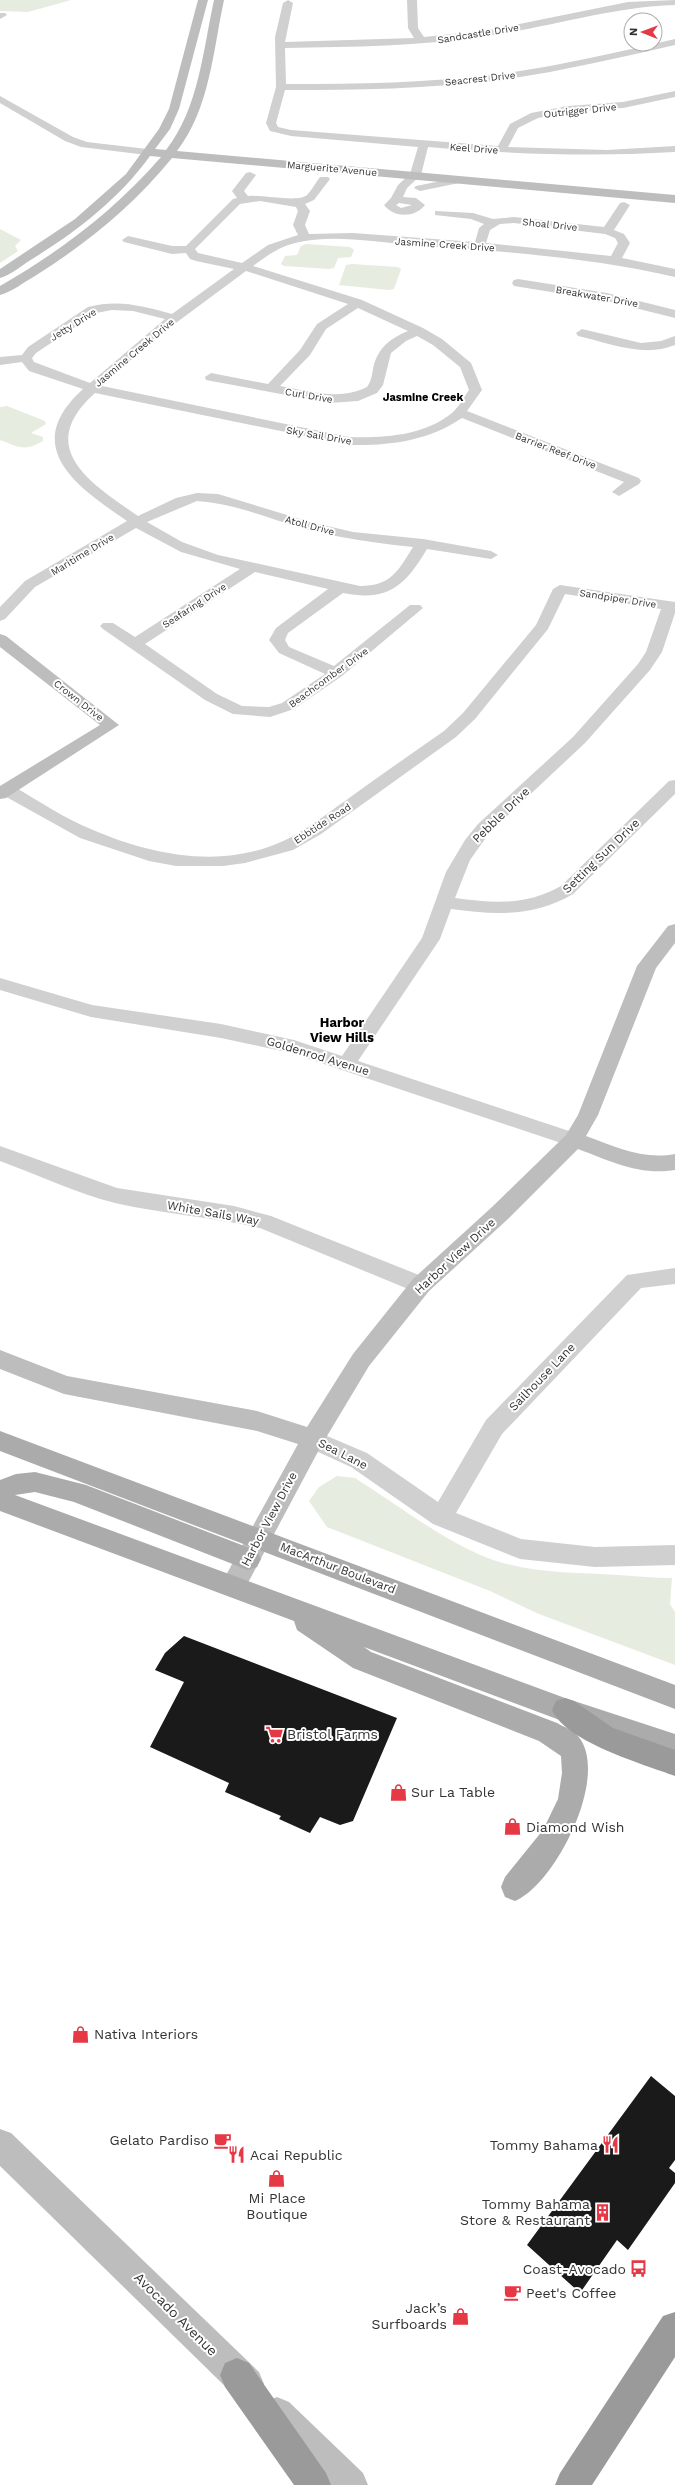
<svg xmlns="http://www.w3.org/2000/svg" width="675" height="2485" font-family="'Work Sans',sans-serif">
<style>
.green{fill:#e6ecdf}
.building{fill:#1a1a1a}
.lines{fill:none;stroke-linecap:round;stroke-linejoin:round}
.street{fill:#d0d0d0;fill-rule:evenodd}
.secondary{fill:#bdbdbd;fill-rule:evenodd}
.primary{fill:#ababab;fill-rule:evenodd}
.highway{fill:#9a9a9a;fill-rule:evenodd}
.labels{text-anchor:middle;stroke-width:4;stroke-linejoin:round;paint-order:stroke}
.far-street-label{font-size:10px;fill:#333;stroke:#fff}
.far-neighbourhood-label{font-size:11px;font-weight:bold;fill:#000;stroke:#fff}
.street-label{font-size:12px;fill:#333;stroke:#fff}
.neighbourhood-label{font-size:13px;font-weight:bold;fill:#000;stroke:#fff}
.near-poi-label{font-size:14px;fill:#333;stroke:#fff;text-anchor:start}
.near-street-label{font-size:14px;fill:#333;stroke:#fff}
</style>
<rect width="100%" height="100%" fill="#fff"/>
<!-- green -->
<g class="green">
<path d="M0,0h71l-43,12 -28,-1z"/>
<path d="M0,229l21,11 -6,6 3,5 -18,12z"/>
<path d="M306,244l44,3 4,3 -3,7 -13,1 -4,10 -5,1 -45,-3 -3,-2 4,-8 12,-1 4,-9z"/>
<path d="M352,264l46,3 3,2 -7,20 -5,1 -50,-5 7,-20z"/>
<path d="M7,406l38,15 1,3 -15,9 12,4v4c-19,11 -24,6 -43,-1v-33z"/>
<path d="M337,1476l18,2c40,25 79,56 123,76 45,20 93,18 140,21 19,1 36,3 54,3l-2,26 5,8v53l-136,-51 -49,-23 -163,-64 -18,-26 10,-14z"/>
</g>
<!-- building -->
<g class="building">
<path d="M184,1636l213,82 -44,103 -13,4 -20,-8 -10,16 -31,-14 2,-3 -56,-24 4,-9 -79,-36 34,-65 -29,-12 10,-17z"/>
<path d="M651,2076l24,20v64l-6,8 6,5v10l-47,67 -11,-10 -37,53 -53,-48z"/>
</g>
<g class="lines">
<!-- street -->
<g class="street">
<path d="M288,0l5,3 -8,39 129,-4 -6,-10 -1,-28h10l1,28 6,9 65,-7 139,-28 47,-2v5c-64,2 -124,22 -188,31 -67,10 -134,11 -202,12l1,36c71,0 144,-1 214,-10 59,-8 118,-22 175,-35v6c-58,13 -116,27 -175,35 -71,9 -143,10 -215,10l-9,33 2,4 13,3 207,16 12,-22 21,-11 37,-7 55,-4 52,-11v6l-52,11 -55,4 -30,6 -20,10 -10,19 99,3 68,-4v6c-83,5 -164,2 -247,-5l-7,28 -14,13 -4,9 13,1 9,7c-10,13 -31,13 -41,0l7,-7 7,-13 12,-11 8,-27 -127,-11 -21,-5 -4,-8 10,-36 -1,-50 8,-34zM399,203l13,2 -11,3 -5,-3z"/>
<path d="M0,13h5l2,2 -7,4z"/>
<path d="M0,96l73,41 14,5 60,7 5,3 -5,3 -66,-8 -16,-6 -65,-38z"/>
<path d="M250,172l6,3 -12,16 4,5c14,-2 50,7 59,-1 5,-5 9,-13 13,-18h8l2,2 -16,21 -9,4 5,7 -5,14 4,9 44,-1 122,9 4,-14 5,-4 -13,-5 -36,-4v-4l38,2 20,6 21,-2 90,10 16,-24 4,-1 6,3 -16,25 10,4 6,9 -8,15 53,11v8c-87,-20 -176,-26 -265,-32 -37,-3 -77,-11 -115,-2 -16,4 -29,13 -42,23l109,34 61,28 19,11 29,24 11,27 -15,21 172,67 2,3 -2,3 -20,12 -7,-4 12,-10 -162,-64c-34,23 -73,28 -113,27l-254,-52c-61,55 -5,90 43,123l38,-18 21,-5 21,1 92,28 43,10 70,7 68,12 7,4 -7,4 -64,-10c-22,37 -39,53 -84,44l-55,40 -3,7 4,7 45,19 76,-61h10l3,3 -81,68 -48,33 -24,8 -37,-3 -28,-14 -102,-71 -3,-3 3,-3h10l22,14 105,-68 -59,-17 -45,-24 -101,59 -30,32 -5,2v-14l25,-26 102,-60c-50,-34 -108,-74 -44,-132l-54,-18 -7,-9 -22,3v-8l22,-2 6,-8 60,-40c30,-8 55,-1 84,7l62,-45 -38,-8 -6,-2 -4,-6 -14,1 -48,-12 -2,-2 6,-4 44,10h14l47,-47 4,-1 -5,-7 14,-18zM260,201l36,6 2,4 -5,14 5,10 -30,10 -26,18 -44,-10 -3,-4 45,-45zM514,223l91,11 10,4 3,5 -7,13 -125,-13 4,-13 10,-6zM246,271l102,33 -31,20 -17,26 -32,34 -57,-11 -6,4 1,3 123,23 29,-2 19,-8 6,-8 8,-32 15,-12 11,-5 16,9 27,22 9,23c-5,7 -10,17 -17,23 -28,23 -69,25 -103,24l-247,-51 55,-49zM358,308l50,23c-19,8 -31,18 -35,38 -1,6 -2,13 -6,18 -27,14 -58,4 -87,-1l30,-31 16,-26zM112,310l21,1 32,8 -75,64 -56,-21 -2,-4 4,-5 60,-40zM197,501c36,2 70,17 104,27 37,10 74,15 112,19 -15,24 -22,39 -53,39l-142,-31 -36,-13 -35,-20zM255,572l73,17 -52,39 -7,12 10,13 46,21 -43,29 -13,4 -27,-1 -25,-12 -72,-50z"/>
<path d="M460,177l4,1v4l-44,9 -6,-3 2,-2z"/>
<path d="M518,279l89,14 68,17v8l-68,-17 -93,-15 -2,-3 2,-3z"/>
<path d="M582,329l59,14 20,-2 14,-5v9c-31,13 -66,-2 -97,-9l-2,-3z"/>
<path d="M560,585l115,17v11l-13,39 -12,18 -65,73 -95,89 -20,28 -15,38c38,5 71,8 106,-12l108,-105 6,-1v14l-102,100c-39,23 -78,21 -122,15l-11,30 -82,122 223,74 3,5 -3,5 -7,2 -7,-2 -276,-92 -70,-15 -130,-21 -91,-27v-12l92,27 129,19 73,16 48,16 80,-118 24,-66 19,-32 13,-16 95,-87 65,-73 8,-12 15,-43 -96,-15 -17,35 -73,90 -19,18 -135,97 -28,16 -48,13 -22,3h-47l-27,-5 -69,-23 -79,-44 -1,-6 7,-3 6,1c26,15 52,33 80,44 58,25 128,39 188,12 23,-10 44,-27 64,-41 33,-24 66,-47 99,-70l19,-18 73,-88 17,-36z"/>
<path d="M0,1146l117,42 117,18 37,10 158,63 3,6 -3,6 -8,2 -8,-2 -153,-63c-48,-11 -97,-14 -145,-25 -39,-10 -77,-28 -115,-42z"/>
<path d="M675,1268v16l-34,4 -139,146 -46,79 65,26 74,8 80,-2v20l-80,2 -75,-8 -87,-35 -82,-57 -46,-21 -3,-7 3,-7 8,-2 54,23 71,49 48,-82 141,-145z"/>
</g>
<!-- secondary -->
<g class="secondary">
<path d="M198,0h10l-29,109 -9,20 -15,20 11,1c33,-42 37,-100 48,-150h10c-11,51 -14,108 -47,151l498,44v8l-503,-45c-38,47 -86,86 -137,118 -11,6 -23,16 -35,19v-9c61,-35 115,-76 161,-129l-11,-1c-31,43 -75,77 -121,105 -9,6 -19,14 -29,17v-9l75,-50 51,-45 33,-45 10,-20z"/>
<path d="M0,634l6,2 113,89 -113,73 -6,1v-13l100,-61 -100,-78z"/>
<path d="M675,924v19l-19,25 -58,147 -12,21c31,11 56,24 89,18v16c-35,6 -65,-9 -97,-21l-70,70 -79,72 -60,75 -48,80 -79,148 -9,3 -9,-3 -4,-8 78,-142 -41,-13 -193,-37 -64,-25v-19l67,26 190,35 50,16 46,-73 60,-75 79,-72 74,-72 12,-20 59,-149 31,-40z"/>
<path d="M0,2129l11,4 248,239 5,12 -5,12 -12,5 -12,-5 -235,-230z"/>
<path d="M277,2397l12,5 74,71 5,12h-42l-61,-59 -5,-12 5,-12z"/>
</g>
<!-- primary -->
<g class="primary">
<path d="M0,1431l675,254v24l-675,-258z"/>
<path d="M35,1472l51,13 171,66 4,8 -4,8 -9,3 -174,-68 -39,-10 -20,3 550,203 110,36v24l-110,-36 -201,-75 7,5 186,71c7,4 16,7 21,13 33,39 -23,149 -63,165l-10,-4 -4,-10 4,-10 38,-47 15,-31 4,-26 -1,-17 -22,-15 -186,-73 -56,-38 -3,-9 -294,-110v-31l16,-6z"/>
</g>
<!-- highway -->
<g class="highway">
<path d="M565,1698l9,3 39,27 62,22v26c-32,-12 -109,-34 -123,-66l4,-9z"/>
<path d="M675,2312v45l-83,128h-37l5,-12 103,-157z"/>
<path d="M237,2358l12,5 77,110 5,12h-37l-69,-98 -5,-12 5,-12z"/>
</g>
</g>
<!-- icons -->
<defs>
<symbol id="supermarket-bare" viewBox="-9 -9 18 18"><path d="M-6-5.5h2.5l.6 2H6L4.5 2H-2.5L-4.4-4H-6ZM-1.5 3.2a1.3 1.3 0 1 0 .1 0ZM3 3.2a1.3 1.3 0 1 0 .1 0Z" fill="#e63946" stroke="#fff" stroke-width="2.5" paint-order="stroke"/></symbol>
<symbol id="shop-bare" viewBox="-9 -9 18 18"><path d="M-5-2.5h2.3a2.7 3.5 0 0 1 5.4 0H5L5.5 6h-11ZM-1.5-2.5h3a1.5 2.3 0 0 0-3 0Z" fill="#e63946" stroke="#fff" stroke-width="2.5" paint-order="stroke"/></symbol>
<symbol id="cafe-bare" viewBox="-9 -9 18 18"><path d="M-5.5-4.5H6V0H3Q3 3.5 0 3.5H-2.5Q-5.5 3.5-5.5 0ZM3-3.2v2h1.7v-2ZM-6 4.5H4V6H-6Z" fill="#e63946" stroke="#fff" stroke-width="2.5" paint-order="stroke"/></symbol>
<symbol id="restaurant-bare" viewBox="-9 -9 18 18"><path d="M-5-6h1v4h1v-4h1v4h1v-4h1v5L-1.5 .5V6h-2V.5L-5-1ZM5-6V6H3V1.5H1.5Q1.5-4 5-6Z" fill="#e63946" stroke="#fff" stroke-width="2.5" paint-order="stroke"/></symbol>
<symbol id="building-bare" viewBox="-9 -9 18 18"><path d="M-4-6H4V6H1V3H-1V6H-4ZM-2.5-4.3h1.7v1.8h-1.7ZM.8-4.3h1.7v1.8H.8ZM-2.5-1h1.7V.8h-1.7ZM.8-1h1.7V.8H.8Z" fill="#e63946" stroke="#fff" stroke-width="2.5" paint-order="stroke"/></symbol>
<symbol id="bus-bare" viewBox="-9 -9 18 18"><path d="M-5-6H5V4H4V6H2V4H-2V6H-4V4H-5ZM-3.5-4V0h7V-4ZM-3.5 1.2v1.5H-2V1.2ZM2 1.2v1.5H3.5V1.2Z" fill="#e63946" stroke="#fff" stroke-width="2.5" paint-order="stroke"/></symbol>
</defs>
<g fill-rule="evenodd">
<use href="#supermarket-bare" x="262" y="1722" width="25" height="25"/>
<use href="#shop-bare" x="386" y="1780" width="25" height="25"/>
<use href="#shop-bare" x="500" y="1814" width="25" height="25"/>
<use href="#shop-bare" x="68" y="2022" width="25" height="25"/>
<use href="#cafe-bare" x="210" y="2128" width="25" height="25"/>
<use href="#restaurant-bare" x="598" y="2132" width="25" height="25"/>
<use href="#restaurant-bare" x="224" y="2142" width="25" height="25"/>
<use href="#shop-bare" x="264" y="2166" width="25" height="25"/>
<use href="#building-bare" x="590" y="2200" width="25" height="25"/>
<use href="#bus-bare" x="626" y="2256" width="25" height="25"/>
<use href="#cafe-bare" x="500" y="2280" width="25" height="25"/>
<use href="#shop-bare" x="448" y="2304" width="25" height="25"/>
</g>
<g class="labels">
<!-- far-street labels -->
<g class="far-street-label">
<text transform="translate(478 33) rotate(-9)" y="4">Sandcastle Drive</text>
<text transform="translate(480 78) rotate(-6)" y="4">Seacrest Drive</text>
<text transform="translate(580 110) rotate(-6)" y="4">Outrigger Drive</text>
<text transform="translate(474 148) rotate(4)" y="4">Keel Drive</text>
<text transform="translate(332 168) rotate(5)" y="4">Marguerite Avenue</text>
<text transform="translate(550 224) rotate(6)" y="4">Shoal Drive</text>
<text transform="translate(445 244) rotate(4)" y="4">Jasmine Creek Drive</text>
<text transform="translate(597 296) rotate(10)" y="4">Breakwater Drive</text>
<text transform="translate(73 324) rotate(-32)" y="4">Jetty Drive</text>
<text transform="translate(134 352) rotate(-40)" y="4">Jasmine Creek Drive</text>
<text transform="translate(309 395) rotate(10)" y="4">Curl Drive</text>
<text transform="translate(319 435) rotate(10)" y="4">Sky Sail Drive</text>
<text transform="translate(556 450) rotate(21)" y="4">Barrier Reef Drive</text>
<text transform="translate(310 525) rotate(15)" y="4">Atoll Drive</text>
<text transform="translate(82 554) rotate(-31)" y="4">Maritime Drive</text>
<text transform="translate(618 598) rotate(9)" y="4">Sandpiper Drive</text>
<text transform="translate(194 605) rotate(-33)" y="4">Seafaring Drive</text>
<text transform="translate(328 677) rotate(-36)" y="4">Beachcomber Drive</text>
<text transform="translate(79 700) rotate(38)" y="4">Crown Drive</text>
<text transform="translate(322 823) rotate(-33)" y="4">Ebbtide Road</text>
</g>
<!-- far-neighbourhood labels -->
<g class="far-neighbourhood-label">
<text x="423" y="401">Jasmine Creek</text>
</g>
<!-- street labels -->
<g class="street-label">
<text transform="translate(501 815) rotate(-44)" y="4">Pebble Drive</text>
<text transform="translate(601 856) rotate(-44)" y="4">Setting Sun Drive</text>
<text transform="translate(318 1056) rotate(17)" y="4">Goldenrod Avenue</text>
<text transform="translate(213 1213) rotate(10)" y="4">White Sails Way</text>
<text transform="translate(455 1256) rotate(-43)" y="4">Harbor View Drive</text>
<text transform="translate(542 1377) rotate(-46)" y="4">Sailhouse Lane</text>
<text transform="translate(343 1454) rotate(27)" y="4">Sea Lane</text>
<text transform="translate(269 1519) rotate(-62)" y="4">Harbor View Drive</text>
<text transform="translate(338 1568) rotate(21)" y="4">MacArthur Boulevard</text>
</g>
<!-- neighbourhood labels -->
<g class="neighbourhood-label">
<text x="342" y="1027">Harbor<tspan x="342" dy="15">View Hills</tspan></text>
</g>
<!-- near-poi labels -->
<g class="near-poi-label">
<text x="287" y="1739">Bristol Farms</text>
<text x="411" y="1797">Sur La Table</text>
<text x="526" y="1832">Diamond Wish</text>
<text x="94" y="2039">Nativa Interiors</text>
<text x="209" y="2145" text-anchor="end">Gelato Pardiso</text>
<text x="598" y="2150" text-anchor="end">Tommy Bahama</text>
<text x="250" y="2160">Acai Republic</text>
<text x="277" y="2203" text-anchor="middle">Mi Place<tspan x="277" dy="16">Boutique</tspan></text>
<text x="590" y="2209" text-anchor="end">Tommy Bahama<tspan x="590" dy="16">Store &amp; Restaurant</tspan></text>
<text x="626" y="2274" text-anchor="end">Coast-Avocado</text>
<text x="526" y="2298">Peet's Coffee</text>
<text x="447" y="2313" text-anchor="end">Jack’s<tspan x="447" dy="16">Surfboards</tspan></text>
</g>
<!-- near-street labels -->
<g class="near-street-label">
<text transform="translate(176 2314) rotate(45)" y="5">Avocado Avenue</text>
</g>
</g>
<!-- north arrow -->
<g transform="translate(643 32) rotate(271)"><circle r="19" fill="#ffffff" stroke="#adadad"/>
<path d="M0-3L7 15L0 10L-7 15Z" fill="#e63946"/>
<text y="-6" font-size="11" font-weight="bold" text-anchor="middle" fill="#333333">N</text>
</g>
</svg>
